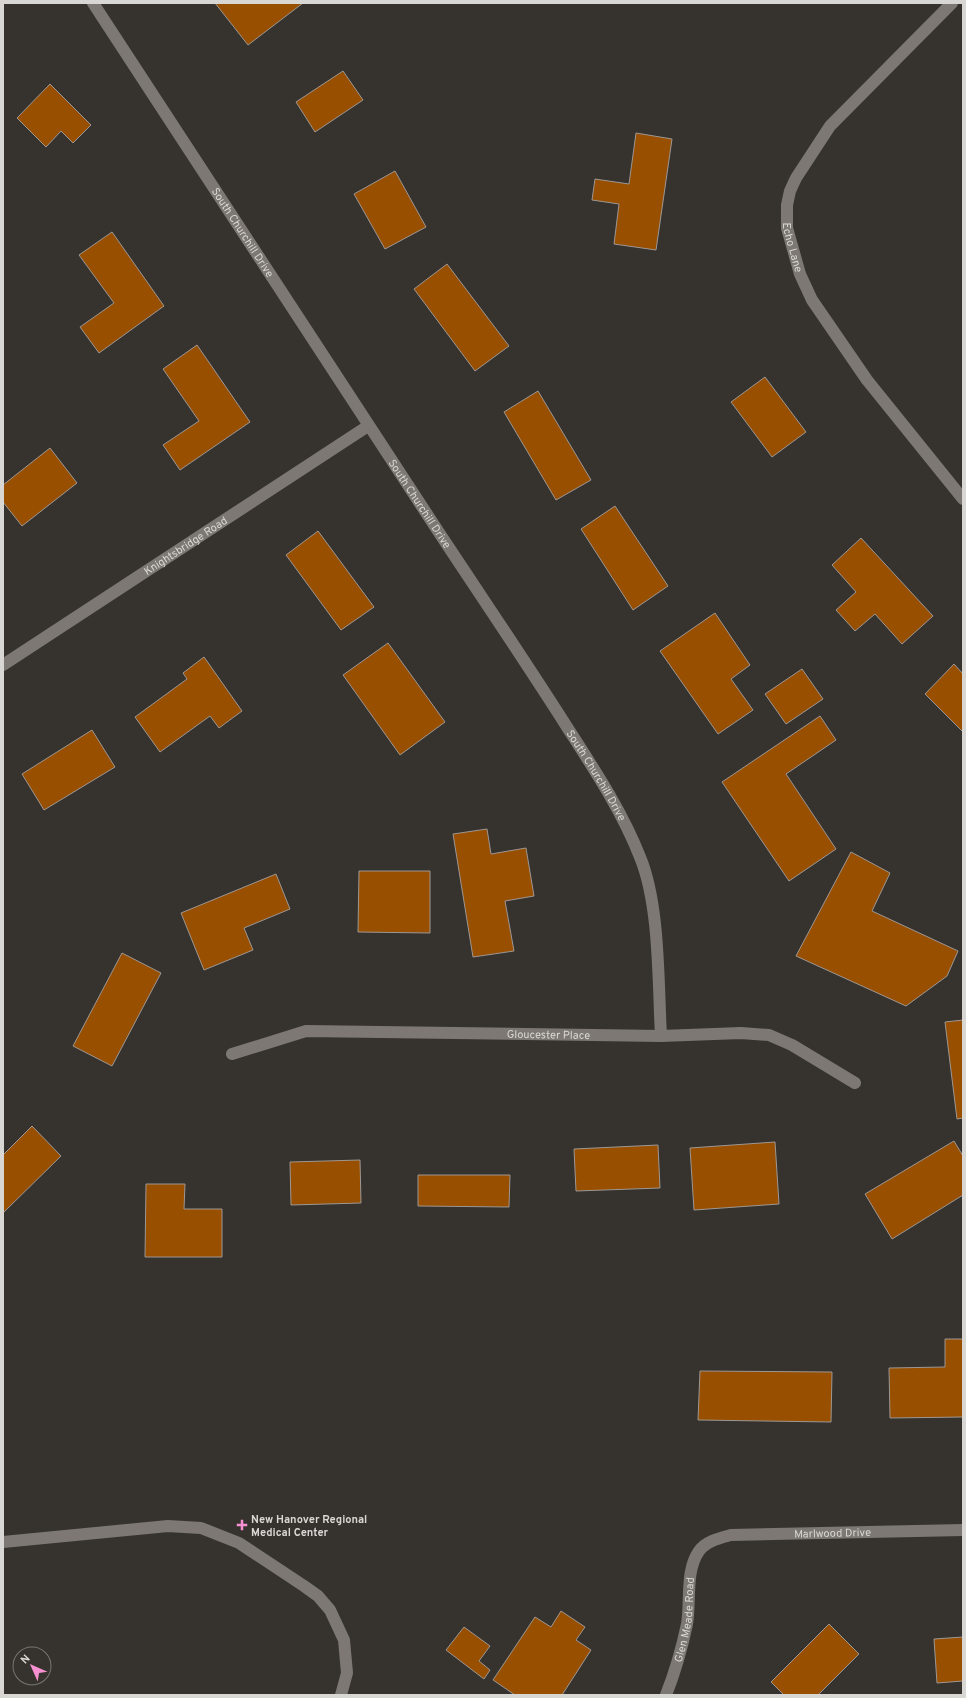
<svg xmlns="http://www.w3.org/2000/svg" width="966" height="1698" font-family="Overpass,sans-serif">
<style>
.building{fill:#994f00;stroke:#9e9793}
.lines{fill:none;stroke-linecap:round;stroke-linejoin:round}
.lane{stroke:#7d7873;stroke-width:12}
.street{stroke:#7d7873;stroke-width:12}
.poi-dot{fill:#f690d0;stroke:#36332e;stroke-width:1.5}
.labels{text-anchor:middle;stroke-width:3.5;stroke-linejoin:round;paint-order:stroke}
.street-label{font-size:11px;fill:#d9d7d4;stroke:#36332e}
.poi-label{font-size:11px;font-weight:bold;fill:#d9d7d4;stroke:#36332e;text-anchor:start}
</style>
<rect width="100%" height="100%" fill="#36332e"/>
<!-- building -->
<g class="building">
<path d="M215,3h88l-55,42z"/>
<path d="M343,71l20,29 -48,32 -19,-30z"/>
<path d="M50,84l41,41 -18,18 -12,-12 -15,16 -29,-29z"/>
<path d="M636,133l36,6 -16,111 -42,-6 5,-40 -27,-4 3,-21 34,5z"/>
<path d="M395,171l31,56 -41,22 -31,-55z"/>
<path d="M112,232l52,74 -65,47 -19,-26 34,-24 -35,-48z"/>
<path d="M447,264l62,82 -34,25 -61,-82z"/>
<path d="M197,345l53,77 -70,48 -17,-25 36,-24 -36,-52z"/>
<path d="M765,377l41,55 -34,25 -41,-55z"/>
<path d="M538,391l53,89 -35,20 -52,-88z"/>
<path d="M50,448l27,35 -55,43 -19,-24v-17z"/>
<path d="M615,506l53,80 -35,24 -52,-81z"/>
<path d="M318,531l56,76 -33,23 -55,-75z"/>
<path d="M861,538l72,78 -31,28 -27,-30 -20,17 -19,-21 20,-18 -24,-27z"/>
<path d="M715,613l35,52 -19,14 22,31 -35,24 -58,-83z"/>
<path d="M388,643l57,79 -45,33 -57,-80z"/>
<path d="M204,657l38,54 -23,17 -9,-12 -50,36 -25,-35 52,-38 -4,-6z"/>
<path d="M954,664l9,10v58l-38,-38z"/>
<path d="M802,669l21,30 -37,25 -21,-30z"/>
<path d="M820,716l16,24 -50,34 50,75 -47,32 -67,-99z"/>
<path d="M92,730l23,37 -71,43 -22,-36z"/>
<path d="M487,829l4,25 35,-6 8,48 -29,5 9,50 -41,6 -20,-123z"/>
<path d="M851,852l39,21 -18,38 86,40 -11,25 -41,30 -110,-50z"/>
<path d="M359,871h71v62l-72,-1z"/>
<path d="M276,874l14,35 -46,19 9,22 -49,20 -23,-57z"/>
<path d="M122,953l39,20 -49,93 -39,-20z"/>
<path d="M963,1020v98l-6,1 -12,-97z"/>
<path d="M32,1126l29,30 -58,57v-58z"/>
<path d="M954,1141l9,15v39l-71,44 -27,-45z"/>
<path d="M775,1142l4,62 -85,6 -4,-62z"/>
<path d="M658,1145l2,43 -84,3 -2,-42z"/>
<path d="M360,1160l1,43 -70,2 -1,-43z"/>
<path d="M418,1175h92l-1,32 -91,-1z"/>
<path d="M146,1184h39l-1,25h38v48h-77z"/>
<path d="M945,1339h18v78l-73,1 -1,-50 56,-1z"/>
<path d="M700,1371l132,1 -1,50 -133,-2z"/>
<path d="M561,1611l24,16 -9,13 15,10 -29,45h-47l-22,-15 42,-63 16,10z"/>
<path d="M829,1624l30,30 -41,41h-34l-13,-13z"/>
<path d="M464,1627l26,19 -11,15 11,9 -6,9 -38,-29z"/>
<path d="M963,1637v44l-26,2 -3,-44z"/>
</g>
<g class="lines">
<!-- lane -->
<path class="lane" d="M3,1542l165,-16 33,2 38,15 65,43 14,10 12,14 14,30 3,33 -6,22"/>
<!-- street -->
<g class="street">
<path id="s1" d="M93,3c116,175 229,353 345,528 43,65 87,130 129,196 27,42 55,84 73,130 20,48 18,126 21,179"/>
<path id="s2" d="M952,3l-122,123 -34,52 -6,13 -3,14v23l13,46 12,26 55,80 96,119"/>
<path id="s3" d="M3,665l365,-239"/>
<path id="s4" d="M232,1054l74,-23 355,5 80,-3 28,2 23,10 63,38"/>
<path id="s5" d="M666,1695c9,-23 16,-47 21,-71 4,-23 -2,-53 12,-73 7,-10 21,-13 32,-16l232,-5"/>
</g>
</g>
<!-- markers -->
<path class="poi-dot" d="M240 1519h4v4h4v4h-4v4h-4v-4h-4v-4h4z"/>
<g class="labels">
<!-- street labels -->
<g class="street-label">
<text dy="4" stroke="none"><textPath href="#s1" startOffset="274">South Churchill Drive</textPath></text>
<text dy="4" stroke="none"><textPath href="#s2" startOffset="307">Echo Lane</textPath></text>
<text dy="4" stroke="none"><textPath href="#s1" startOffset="598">South Churchill Drive</textPath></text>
<text dy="4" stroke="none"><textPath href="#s3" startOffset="218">Knightsbridge Road</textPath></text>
<text dy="4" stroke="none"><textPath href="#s1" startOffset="922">South Churchill Drive</textPath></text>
<text dy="4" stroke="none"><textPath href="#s4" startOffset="320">Gloucester Place</textPath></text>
<text dy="4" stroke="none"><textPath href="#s5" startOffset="287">Marlwood Drive</textPath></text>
<text dy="4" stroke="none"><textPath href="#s5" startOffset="78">Glen Meade Road</textPath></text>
</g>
<!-- poi labels -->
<g class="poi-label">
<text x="251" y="1523">New Hanover Regional<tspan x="251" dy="13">Medical Center</tspan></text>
</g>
</g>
<!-- border -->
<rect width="966" height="1698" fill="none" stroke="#d9d7d4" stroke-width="8"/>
<!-- north arrow -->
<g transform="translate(32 1666) rotate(315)"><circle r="19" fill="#36332e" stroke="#777570"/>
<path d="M0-3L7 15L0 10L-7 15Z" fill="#f690d0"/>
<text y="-6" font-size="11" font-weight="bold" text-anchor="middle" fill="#d9d7d4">N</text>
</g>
</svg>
